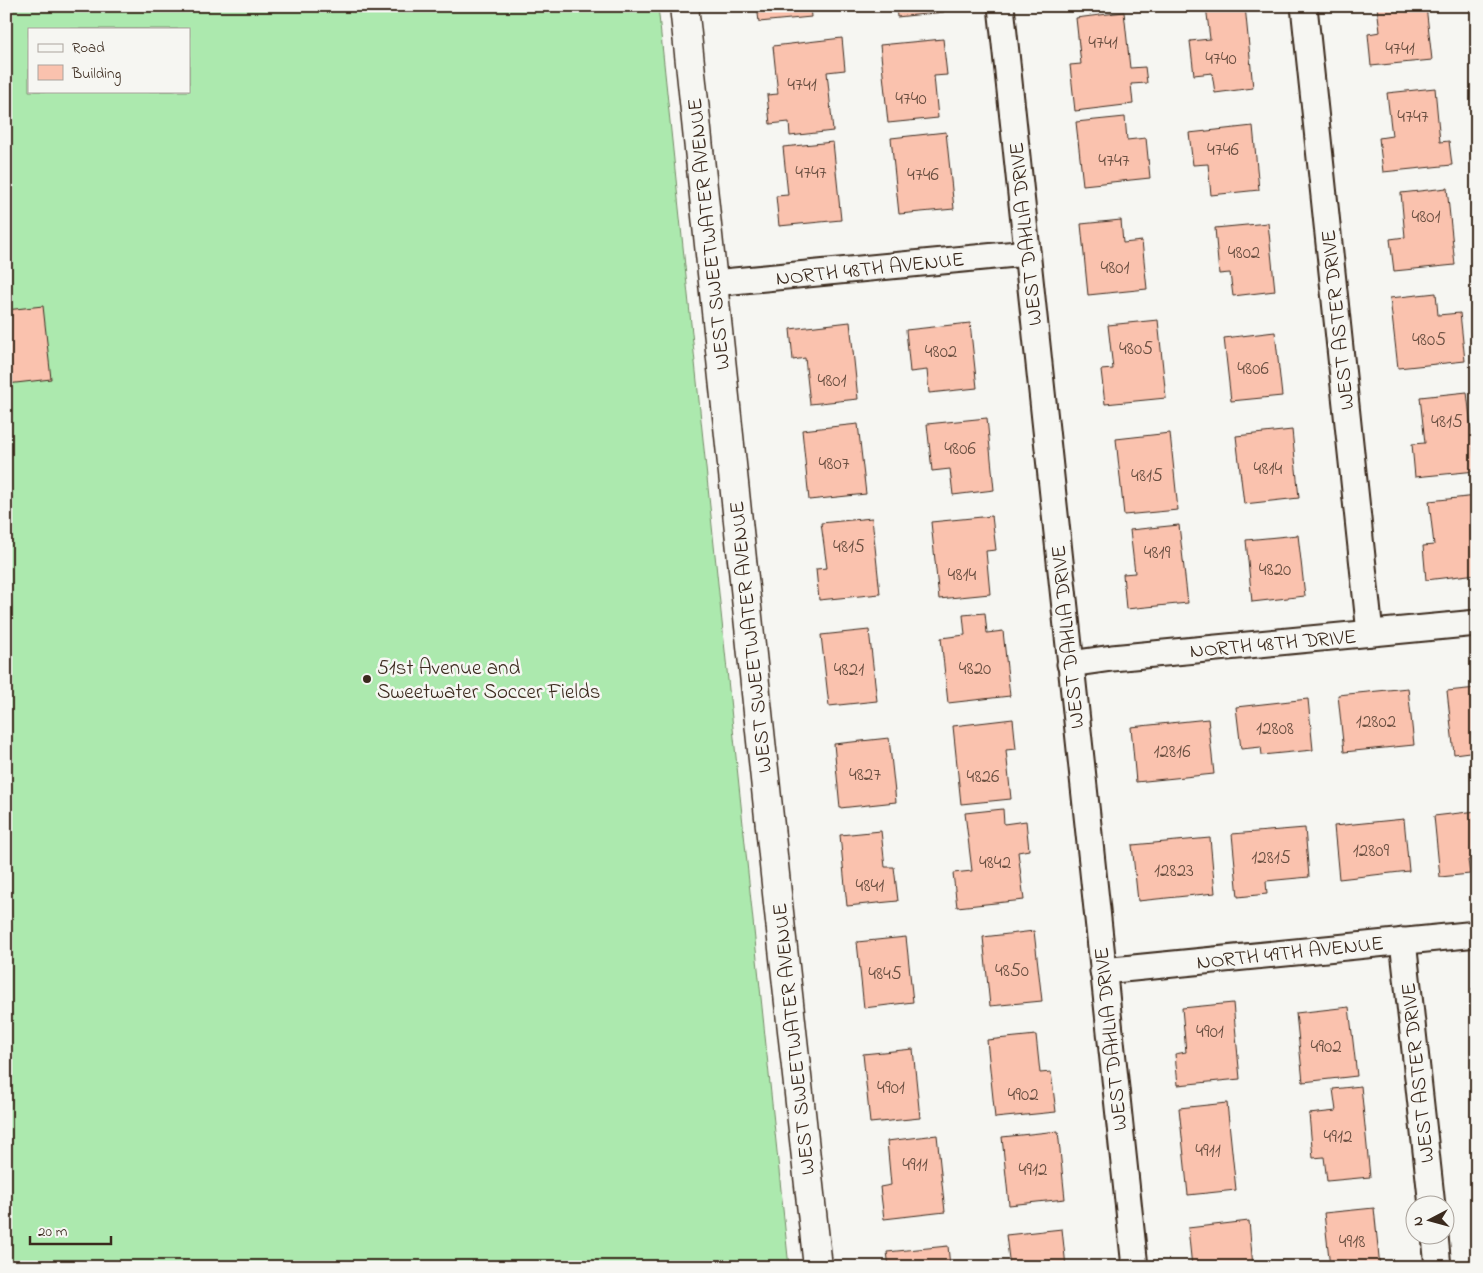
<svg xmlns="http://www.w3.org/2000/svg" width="1483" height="1273" font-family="'Indie Flower',sans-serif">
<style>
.pitch{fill:#ace9ae;stroke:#748a66;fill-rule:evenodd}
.building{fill:#fac2ae;stroke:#3b2a1e}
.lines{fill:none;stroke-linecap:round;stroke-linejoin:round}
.street-casing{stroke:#3b2a1e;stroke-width:29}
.secondary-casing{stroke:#3b2a1e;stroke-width:31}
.street{stroke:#f6f6f2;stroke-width:25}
.secondary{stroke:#f6f6f2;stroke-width:28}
.poi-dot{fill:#3b2a1e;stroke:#f6f6f2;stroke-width:2}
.labels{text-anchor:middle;stroke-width:5;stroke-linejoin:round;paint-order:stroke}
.number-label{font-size:19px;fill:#6b5042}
.street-label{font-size:21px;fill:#3b2a1e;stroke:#f6f6f2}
.poi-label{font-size:21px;fill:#3b2a1e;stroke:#f6f6f2;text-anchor:start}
</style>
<rect width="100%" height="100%" fill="#f6f6f2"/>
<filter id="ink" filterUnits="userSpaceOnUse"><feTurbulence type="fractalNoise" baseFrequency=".02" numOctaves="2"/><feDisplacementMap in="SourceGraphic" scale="10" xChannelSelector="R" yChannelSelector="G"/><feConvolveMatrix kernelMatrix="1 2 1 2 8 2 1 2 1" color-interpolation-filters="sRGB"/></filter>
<g filter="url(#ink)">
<!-- pitch -->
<path class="pitch" d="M6,6h652l131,1261h-783zM29,29h160v62h-160z"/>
<!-- building -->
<g class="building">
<path d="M757,6h53l1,11 -52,5z"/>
<path d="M896,6h47l1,6 -47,5z"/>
<path d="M1206,6h39l8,82 -38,5 -3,-20 -18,2 -4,-34 20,-2z"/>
<path d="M1377,6h49l6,54 -61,6 -3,-32 12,-2z"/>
<path d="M1124,12l6,56 15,-1 2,16 -16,1 2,20 -58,7 -5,-46 11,-1 -5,-46z"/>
<path d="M842,38l3,32 -18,2 6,59 -43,5 -1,-14 -19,2 -3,-29 11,-1 -5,-48z"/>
<path d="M943,39l4,36 -13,1 4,42 -50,5 -8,-78z"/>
<path d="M1435,88l5,54 9,-1 3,24 -69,7 -4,-34 13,-2 -5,-43z"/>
<path d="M1125,117l2,23 19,-2 4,40 -67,7 -7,-63z"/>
<path d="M1253,126l6,64 -48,5 -3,-31 -15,1 -4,-32z"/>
<path d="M946,132l8,77 -55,5 -8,-76z"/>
<path d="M833,142l8,78 -62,6 -3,-30 12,-1 -5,-48z"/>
<path d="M1447,188l8,77 -61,6 -4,-32 15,-2 -4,-44z"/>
<path d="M1121,220l2,23 19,-2 5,48 -59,6 -7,-71z"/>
<path d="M1268,223l7,68 -42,5 -3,-23 -11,1 -4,-46z"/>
<path d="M1436,293l2,22 22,-2 5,48 -67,7 -8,-70z"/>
<path d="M43,306l8,73 -44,5 -1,-74z"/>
<path d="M1158,320l8,78 -61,6 -4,-34 12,-1 -5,-44z"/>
<path d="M850,322l8,77 -48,5 -5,-46 -12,2 -3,-31z"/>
<path d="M970,323l7,65 -48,5 -2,-23 -17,2 -4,-42z"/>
<path d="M1275,332l7,64 -51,5 -7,-63z"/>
<path d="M1467,392l9,79 -61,6 -3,-33 13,-1 -5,-46z"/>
<path d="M987,418l7,72 -41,5 -3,-26 -18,2 -5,-47z"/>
<path d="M858,424l8,70 -57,6 -7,-70z"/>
<path d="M1292,430l7,68 -55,6 -8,-68z"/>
<path d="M1170,433l8,77 -54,5 -8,-76z"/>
<path d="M1477,496v78l-51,6 -3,-34 11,-1 -5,-44z"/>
<path d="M992,516l4,34 -10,1 4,43 -51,5 -8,-77z"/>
<path d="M872,518l8,76 -61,6 -3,-31 11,-1 -6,-45z"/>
<path d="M1179,525l9,78 -62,6 -3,-35 12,-1 -5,-43z"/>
<path d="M1298,535l7,61 -53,6 -6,-62z"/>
<path d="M985,613l2,20 16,-2 7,65 -62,7 -7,-65 24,-3 -2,-20z"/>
<path d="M869,630l8,71 -48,5 -8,-71z"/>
<path d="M1408,688l6,57 -70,7 -6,-57z"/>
<path d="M1477,688v63l-23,3 -7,-63z"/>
<path d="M1308,699l5,51 -51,5 -1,-8 -20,2 -5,-42z"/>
<path d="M1013,719l3,30 -10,1 5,49 -50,5 -8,-78z"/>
<path d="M1208,719l6,55 -78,8 -5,-55z"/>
<path d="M889,738l7,64 -56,6 -6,-64z"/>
<path d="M1003,809l1,15 22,-3 3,29 -11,2 6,48 -67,7 -4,-34 19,-2 -7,-58z"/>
<path d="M1477,811v48l-9,1 2,14 -30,3 -6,-61z"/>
<path d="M1404,819l5,52 -70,8 -5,-53z"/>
<path d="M1305,828l4,49 -43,4 1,13 -29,3 -6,-63z"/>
<path d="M881,831l4,36h9l4,34 -51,5 -7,-71z"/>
<path d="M1210,838l5,55 -77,8 -6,-56z"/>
<path d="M1034,931l8,70 -52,5 -7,-69z"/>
<path d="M906,937l7,65 -49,6 -7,-66z"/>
<path d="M1472,988h5v42z"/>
<path d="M1233,1003l7,76 -62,6 -3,-31 11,-2 -4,-44z"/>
<path d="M1349,1007l8,69 -54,6 -7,-69z"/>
<path d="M1036,1035l4,38 11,-1 5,40 -61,6 -8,-78z"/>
<path d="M913,1049l7,69 -50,5 -7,-69z"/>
<path d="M1361,1086l9,91 -43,4 -3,-24 -11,1 -4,-44 27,-3 -3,-22z"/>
<path d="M1227,1103l9,87 -48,5 -9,-87z"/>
<path d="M1058,1131l7,68 -56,6 -7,-68z"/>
<path d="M937,1135l8,77 -61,7 -4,-32 11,-2 -4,-44z"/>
<path d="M1374,1208l6,59h-50l-6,-54z"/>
<path d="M1249,1221l4,46h-61l-4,-39z"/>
<path d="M1062,1229l4,38h-56l-4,-32z"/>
<path d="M948,1246l2,21h-61l-2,-15z"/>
</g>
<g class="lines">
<defs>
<g id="street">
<path d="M1001,6l134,1261"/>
<path d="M1304,6l66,627"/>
<path d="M713,283l314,-30"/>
<path d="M1070,664l42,-6 365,-35"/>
<path d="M1403,941l29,265"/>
<path d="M1103,971l374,-37"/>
<path d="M1435,1236l3,31"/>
</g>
<path id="secondary" d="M684,6l94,897 40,364"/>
</defs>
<!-- street casing -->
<use href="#street" class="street-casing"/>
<!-- secondary casing -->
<use href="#secondary" class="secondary-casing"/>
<!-- street -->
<use href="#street" class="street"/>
<!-- secondary -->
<use href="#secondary" class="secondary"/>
</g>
</g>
<!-- markers -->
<circle class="poi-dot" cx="367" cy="679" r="5"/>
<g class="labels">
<!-- number labels -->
<g class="number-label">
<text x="1103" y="48">4741</text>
<text x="1400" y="54">4741</text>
<text x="1221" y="64">4740</text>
<text x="802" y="90">4741</text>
<text x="911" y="104">4740</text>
<text x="1413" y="122">4747</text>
<text x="1223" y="155">4746</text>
<text x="1114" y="166">4747</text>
<text x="811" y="178">4747</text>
<text x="923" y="180">4746</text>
<text x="1426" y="222">4801</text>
<text x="1244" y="258">4802</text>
<text x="1115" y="273">4801</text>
<text x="1429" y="345">4805</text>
<text x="1136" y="354">4805</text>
<text x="941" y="357">4802</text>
<text x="1253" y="374">4806</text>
<text x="832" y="386">4801</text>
<text x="1447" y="427">4815</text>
<text x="960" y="454">4806</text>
<text x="834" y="469">4807</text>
<text x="1268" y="474">4814</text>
<text x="1147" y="481">4815</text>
<text x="849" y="552">4815</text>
<text x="1157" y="558">4819</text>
<text x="1275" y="575">4820</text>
<text x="962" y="580">4814</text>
<text x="975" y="674">4820</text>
<text x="849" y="675">4821</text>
<text x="1376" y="727">12802</text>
<text x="1275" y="734">12808</text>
<text x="1172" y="757">12816</text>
<text x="865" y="780">4827</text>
<text x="983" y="782">4826</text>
<text x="1371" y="856">12809</text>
<text x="1271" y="863">12815</text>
<text x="995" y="868">4842</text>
<text x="1174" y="876">12823</text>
<text x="870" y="891">4841</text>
<text x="1012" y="976">4850</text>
<text x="885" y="979">4845</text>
<text x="1210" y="1037">4901</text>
<text x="1326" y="1052">4902</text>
<text x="891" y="1093">4901</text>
<text x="1023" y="1100">4902</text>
<text x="1338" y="1142">4912</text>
<text x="1208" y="1156">4911</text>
<text x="915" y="1170">4911</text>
<text x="1033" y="1175">4912</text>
<text x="1352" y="1247">4918</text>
</g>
<!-- street labels -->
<g class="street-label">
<text transform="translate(708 234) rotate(-96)" y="7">WEST SWEETWATER AVENUE</text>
<text transform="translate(1025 234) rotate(-96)" y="7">WEST DAHLIA DRIVE</text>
<text transform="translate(870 268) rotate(-6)" y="7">NORTH 48TH AVENUE</text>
<text transform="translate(1337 320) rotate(-96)" y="7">WEST ASTER DRIVE</text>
<text transform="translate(750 637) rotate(-96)" y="7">WEST SWEETWATER AVENUE</text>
<text transform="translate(1067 637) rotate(-96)" y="7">WEST DAHLIA DRIVE</text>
<text transform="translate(1273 643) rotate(-5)" y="7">NORTH 48TH DRIVE</text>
<text transform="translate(1290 952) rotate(-6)" y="7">NORTH 49TH AVENUE</text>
<text transform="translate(793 1039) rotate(-96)" y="7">WEST SWEETWATER AVENUE</text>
<text transform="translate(1110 1039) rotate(-96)" y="7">WEST DAHLIA DRIVE</text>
<text transform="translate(1417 1073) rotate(-96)" y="7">WEST ASTER DRIVE</text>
</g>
<!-- poi labels -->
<g class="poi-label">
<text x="377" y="674">51st Avenue and<tspan x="377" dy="24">Sweetwater Soccer Fields</tspan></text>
</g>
</g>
<!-- margin -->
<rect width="1483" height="1273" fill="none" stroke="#f6f6f2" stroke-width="25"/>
<rect x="12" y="12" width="1458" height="1248" fill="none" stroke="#3b2a1e" stroke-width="2" filter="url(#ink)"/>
<!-- legend -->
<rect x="28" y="28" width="162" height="65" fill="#f6f6f2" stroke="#aba49d"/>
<rect x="38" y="44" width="25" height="8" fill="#f6f6f2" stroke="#aba49d"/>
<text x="72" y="52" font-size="15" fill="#3b2a1e">Road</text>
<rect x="38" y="65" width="25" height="15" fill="#fac2ae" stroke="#aba49d"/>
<text x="72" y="78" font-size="15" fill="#3b2a1e">Building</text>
<!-- north arrow -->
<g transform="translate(1430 1220) rotate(264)"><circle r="24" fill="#f6f6f2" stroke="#aba49d"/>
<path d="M0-4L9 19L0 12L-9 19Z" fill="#3b2a1e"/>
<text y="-8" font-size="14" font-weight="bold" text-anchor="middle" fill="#3b2a1e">N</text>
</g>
<!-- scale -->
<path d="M30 1236v8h81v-8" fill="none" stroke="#3b2a1e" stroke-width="2.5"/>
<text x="38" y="1236" font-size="15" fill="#3b2a1e" stroke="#f6f6f2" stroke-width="4" paint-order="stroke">20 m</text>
</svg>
